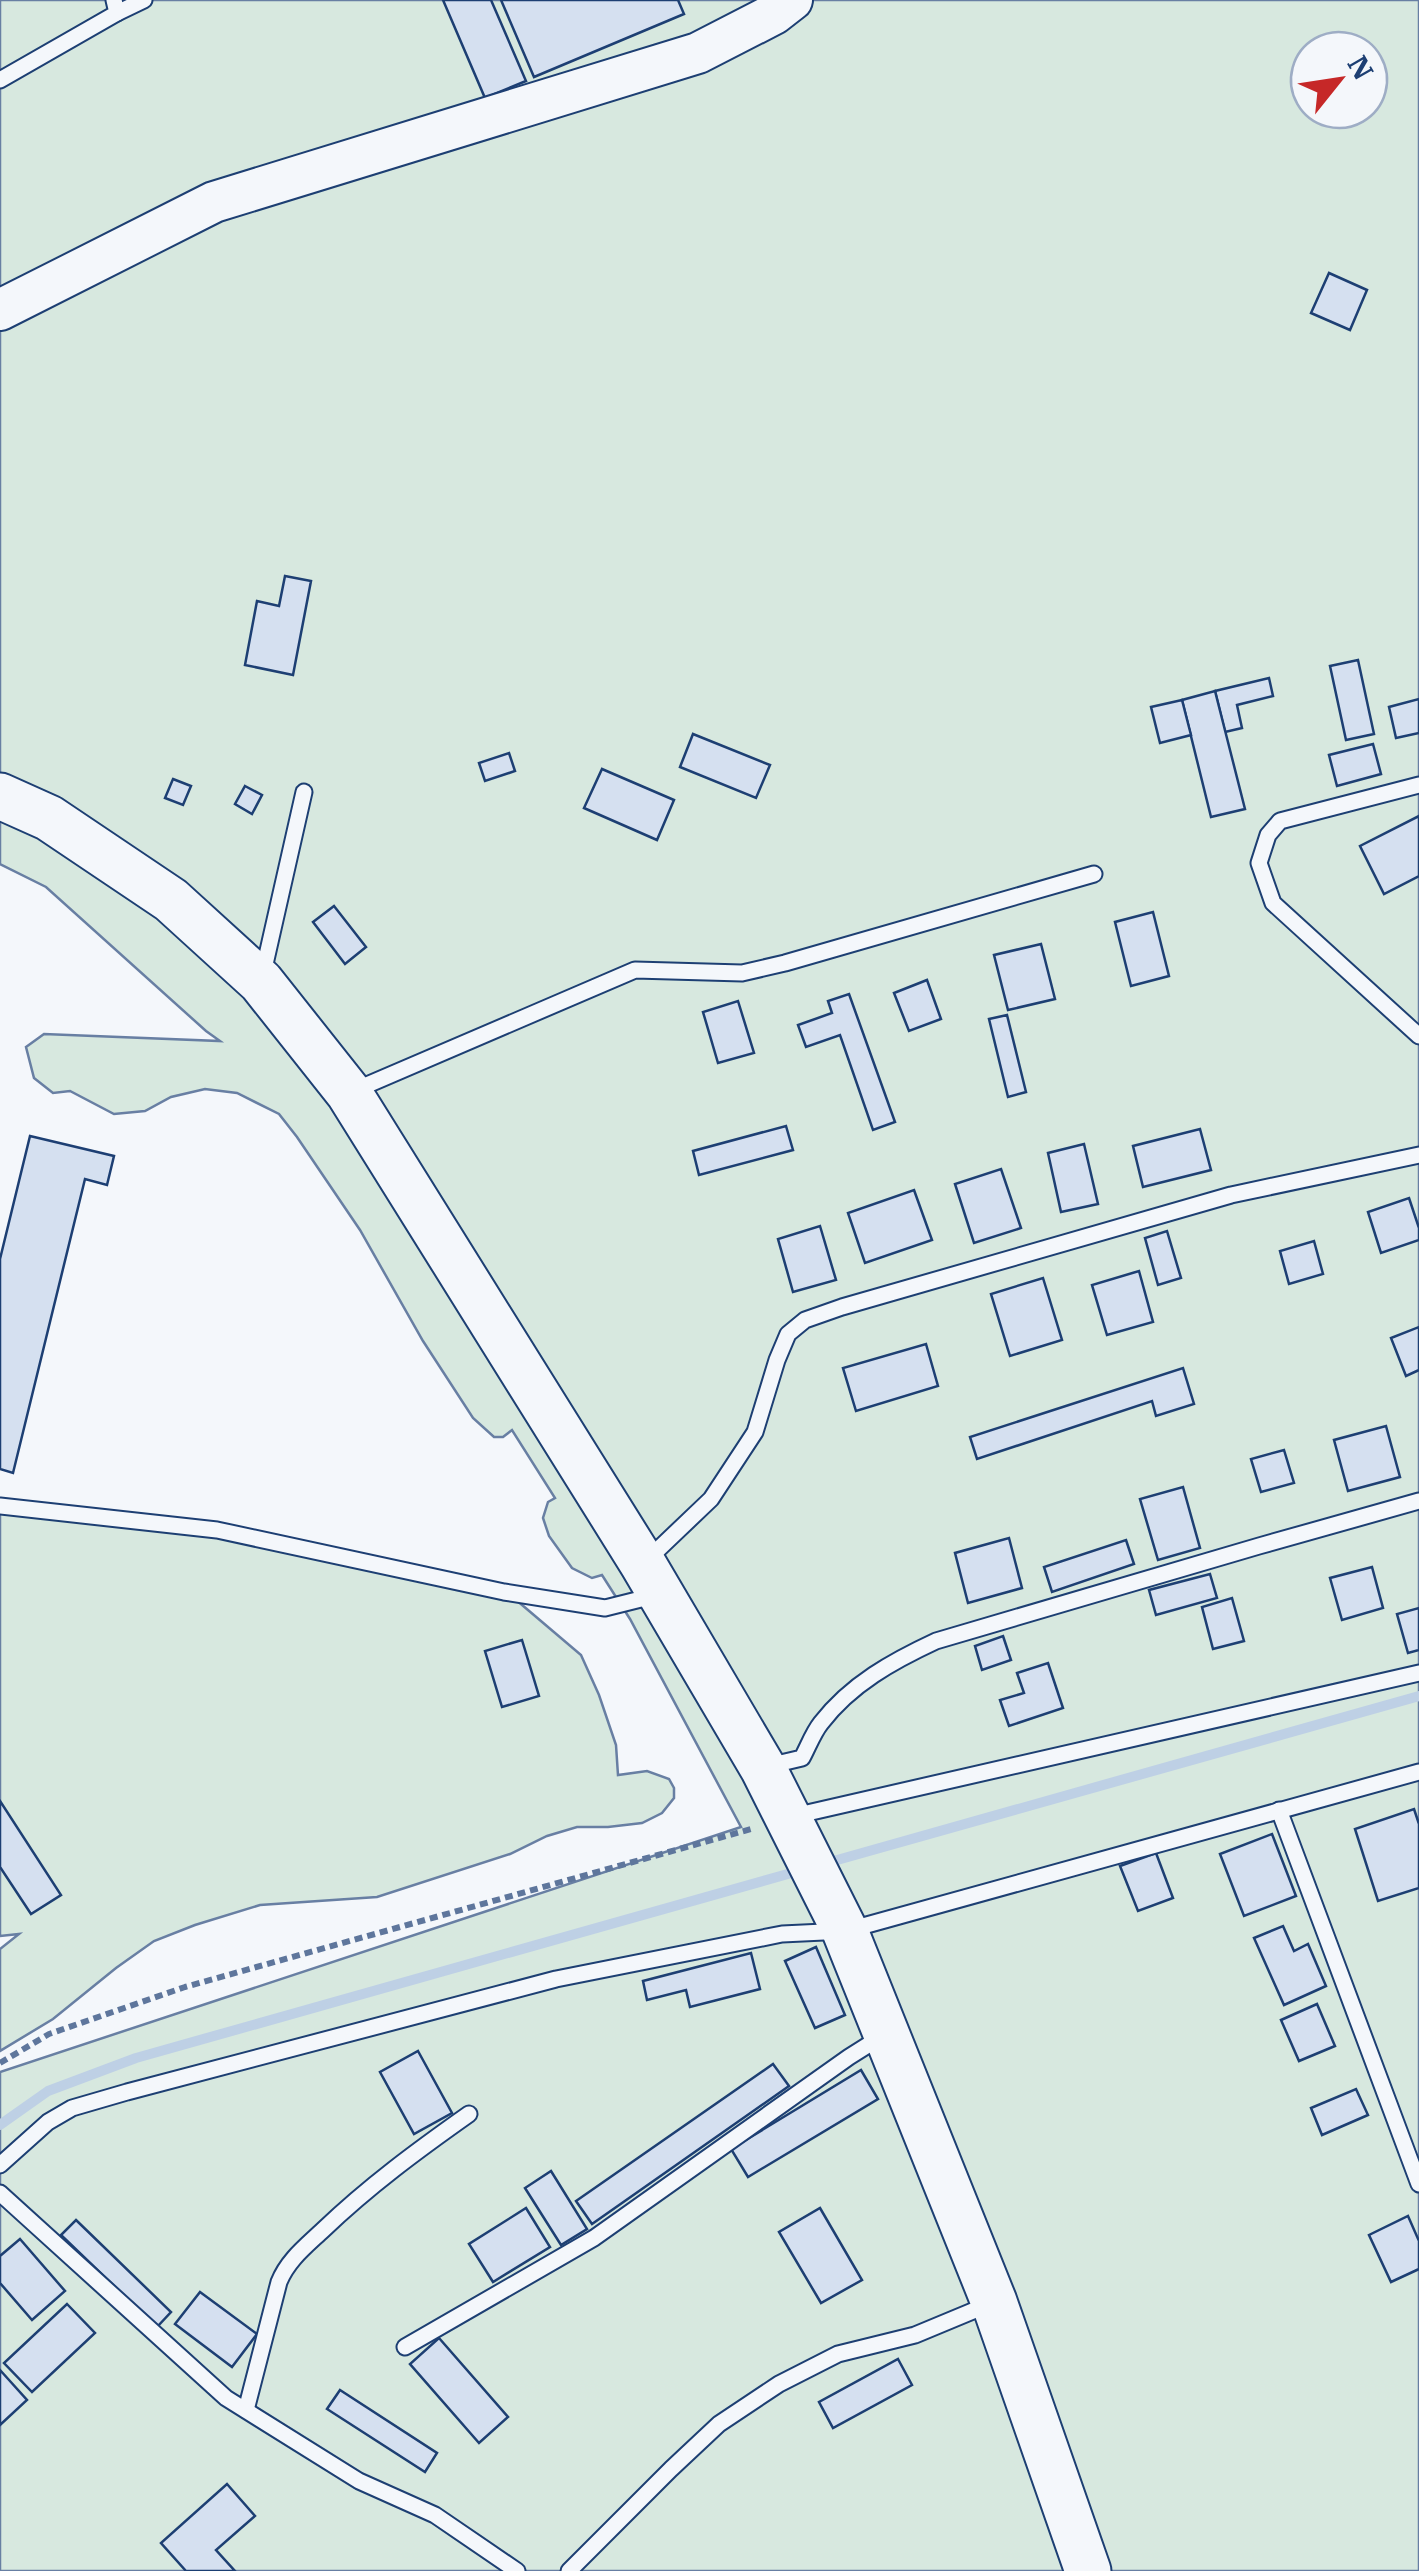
<svg xmlns="http://www.w3.org/2000/svg" width="1419" height="2571" font-family="'IBM Plex Serif',serif">
<style>
.green{fill:#d7e8df;stroke:#687fa3;stroke-width:2.5;fill-rule:evenodd}
.lines{fill:none;stroke-linecap:round;stroke-linejoin:round}
.stream{stroke:#bed0e5;stroke-width:10}
.building{fill:#d5e0f0;stroke:#1d3f73;stroke-width:2.5}
.service-casing{stroke:#1d3f73;stroke-width:19}
.tertiary-casing{stroke:#1d3f73;stroke-width:44}
.secondary-casing{stroke:#1d3f73;stroke-width:49}
.path{stroke:#5e769c;stroke-width:6;stroke-dasharray:8 5;stroke-linecap:butt}
.service{stroke:#f4f7fb;stroke-width:15}
.tertiary{stroke:#f4f7fb;stroke-width:40}
.secondary{stroke:#f4f7fb;stroke-width:45}
</style>
<rect width="100%" height="100%" fill="#f4f7fb"/>
<!-- green -->
<g class="green">
<path d="M0,0h1419v2571h-1419v-499l741,-245 -111,-208 -28,-44 -10,3 -20,-10 -23,-32 -6,-18 5,-16 7,-4 -43,-68 -9,7h-9l-21,-19 -50,-77 -63,-111 -63,-93 -18,-23 -42,-21 -32,-4 -34,8 -26,14 -31,3 -44,-23 -17,2 -19,-15 -8,-31 18,-13 176,7 -14,-10 -160,-144 -46,-23zM1309,50h60v60h-60z"/>
<path d="M0,1513l166,12 349,74 66,56 18,40 17,50 2,30 29,-4 22,8 5,9v10l-12,15 -20,10 -34,4h-31l-30,9 -37,18 -133,43 -117,8 -65,20 -41,16 -38,27 -63,51 -53,32v-102l19,-15 -19,2z"/>
</g>
<g class="lines">
<!-- stream -->
<g class="stream">
<path d="M823,1864l596,-168"/>
<path d="M0,2125l48,-34 88,-33 666,-188"/>
</g>
</g>
<!-- building -->
<g class="building">
<path d="M443,0h48l35,81 -41,17z"/>
<path d="M501,0h177l6,14 -150,63z"/>
<path d="M1329,273l38,17 -17,40 -39,-17z"/>
<path d="M285,576l26,5 -18,94 -48,-10 12,-64 22,5z"/>
<path d="M1358,660l16,74 -28,6 -16,-74z"/>
<path d="M1269,678l4,18 -36,9 5,23 -17,4 -10,-41z"/>
<path d="M1215,691l30,118 -34,8 -29,-117z"/>
<path d="M1419,699v34l-23,5 -7,-31z"/>
<path d="M1182,700l9,35 -31,8 -9,-36z"/>
<path d="M693,734l77,31 -14,33 -76,-31z"/>
<path d="M1373,744l8,30 -44,12 -8,-31z"/>
<path d="M509,753l6,18 -30,10 -6,-18z"/>
<path d="M602,769l72,31 -17,40 -73,-32z"/>
<path d="M173,779l18,7 -8,19 -18,-7z"/>
<path d="M245,786l17,9 -10,19 -17,-10z"/>
<path d="M1419,816v60l-35,18 -24,-48z"/>
<path d="M334,906l32,41 -21,17 -32,-42z"/>
<path d="M1153,912l16,64 -38,10 -16,-64z"/>
<path d="M1041,944l14,55 -47,11 -14,-55z"/>
<path d="M927,980l14,39 -32,12 -15,-38z"/>
<path d="M849,994l46,128 -22,8 -33,-95 -34,12 -8,-22 34,-12 -4,-12z"/>
<path d="M738,1001l16,52 -36,10 -15,-51z"/>
<path d="M1007,1015l19,77 -18,5 -19,-78z"/>
<path d="M786,1126l7,24 -94,25 -6,-24z"/>
<path d="M1200,1129l11,41 -68,17 -10,-41z"/>
<path d="M30,1136l84,20 -7,29 -22,-6 -72,294 -13,-4v-210z"/>
<path d="M1084,1144l14,60 -37,8 -13,-59z"/>
<path d="M1001,1169l20,59 -47,15 -19,-59z"/>
<path d="M914,1190l18,50 -67,23 -17,-50z"/>
<path d="M1409,1198l10,30v12l-38,13 -13,-41z"/>
<path d="M820,1226l16,54 -43,12 -15,-53z"/>
<path d="M1167,1231l14,47 -23,7 -13,-47z"/>
<path d="M1314,1241l9,33 -34,10 -9,-33z"/>
<path d="M1139,1271l14,51 -46,13 -15,-50z"/>
<path d="M1043,1278l19,62 -52,16 -19,-62z"/>
<path d="M1419,1327v43l-13,6 -15,-38z"/>
<path d="M926,1344l12,42 -82,25 -13,-43z"/>
<path d="M1183,1368l11,36 -38,12 -4,-15 -175,58 -7,-22z"/>
<path d="M1386,1426l14,51 -52,14 -14,-51z"/>
<path d="M1284,1450l10,33 -33,9 -10,-33z"/>
<path d="M1183,1487l17,61 -42,12 -18,-61z"/>
<path d="M1009,1538l13,50 -54,15 -13,-50z"/>
<path d="M1126,1540l8,24 -82,28 -8,-25z"/>
<path d="M1372,1567l11,41 -41,12 -12,-42z"/>
<path d="M1210,1574l7,24 -61,17 -7,-25z"/>
<path d="M1232,1598l12,43 -31,8 -11,-42z"/>
<path d="M1419,1608v42l-11,3 -11,-39z"/>
<path d="M1003,1636l8,24 -29,10 -7,-24z"/>
<path d="M522,1640l17,56 -37,11 -17,-56z"/>
<path d="M1048,1663l15,45 -54,18 -9,-26 24,-7 -7,-20z"/>
<path d="M0,1801l61,94 -30,19 -31,-47z"/>
<path d="M1414,1809l5,15v64l-41,13 -23,-72z"/>
<path d="M1272,1834l24,62 -52,20 -24,-62z"/>
<path d="M1156,1853l17,45 -35,13 -18,-45z"/>
<path d="M1283,1926l11,25 14,-7 18,42 -42,19 -30,-67z"/>
<path d="M816,1947l29,68 -30,13 -30,-67z"/>
<path d="M751,1953l9,36 -70,18 -4,-17 -39,10 -4,-19z"/>
<path d="M1317,2004l18,42 -36,15 -18,-41z"/>
<path d="M418,2051l34,62 -38,21 -34,-62z"/>
<path d="M773,2064l16,22 -197,138 -16,-23z"/>
<path d="M861,2070l17,29 -130,78 -17,-28z"/>
<path d="M1356,2089l12,26 -46,20 -11,-27z"/>
<path d="M551,2171l36,58 -26,16 -36,-57z"/>
<path d="M526,2208l24,39 -57,35 -24,-38z"/>
<path d="M820,2208l42,72 -41,23 -42,-71z"/>
<path d="M1408,2216l11,25v28l-28,13 -22,-47z"/>
<path d="M76,2220l95,92 -14,15 -96,-92z"/>
<path d="M20,2239l45,52 -33,29 -32,-37v-27z"/>
<path d="M200,2292l57,42 -25,33 -57,-43z"/>
<path d="M67,2304l28,29 -63,59 -28,-29z"/>
<path d="M439,2338l69,79 -29,26 -69,-79z"/>
<path d="M898,2359l14,26 -79,43 -14,-26z"/>
<path d="M0,2370l27,30 -27,25z"/>
<path d="M340,2390l97,63 -12,19 -98,-63z"/>
<path d="M227,2484l28,32 -39,34 19,21h-49l-25,-28z"/>
</g>
<g class="lines">
<defs>
<g id="service">
<path d="M117,13l27,-13"/>
<path d="M0,80l117,-67 -3,-13"/>
<path d="M1419,785l-139,36 -12,14 -9,28 14,40 146,133"/>
<path d="M263,973l41,-181"/>
<path d="M353,1091l282,-121 107,3 43,-10 309,-89"/>
<path d="M0,1506l217,24 287,62 101,16 52,-13"/>
<path d="M646,1561l65,-62 44,-67 22,-72 11,-26 17,-14 37,-13 389,-112 188,-40"/>
<path d="M768,1766l34,-8c6,-11 11,-25 19,-35 30,-39 72,-62 115,-82l323,-95 160,-45"/>
<path d="M1279,1810l140,374"/>
<path d="M794,1816l625,-143"/>
<path d="M0,2165l48,-43 24,-14 55,-16 429,-113 226,-45 63,-3 574,-159"/>
<path d="M0,2193l226,205 133,83 76,34 82,56"/>
<path d="M405,2347l189,-109 255,-181 35,-22"/>
<path d="M246,2410l33,-128c9,-22 26,-35 44,-52 46,-44 95,-80 146,-116"/>
<path d="M569,2571l102,-102 48,-45 60,-40 59,-30 77,-19 77,-32"/>
</g>
<path id="tertiary" d="M0,310l214,-108 484,-149 76,-39 18,-14"/>
<path id="secondary" d="M0,796l49,22 122,82 90,82 88,111 294,471 120,204 82,163 149,371 94,269"/>
</defs>
<!-- service casing -->
<use href="#service" class="service-casing"/>
<!-- tertiary casing -->
<use href="#tertiary" class="tertiary-casing"/>
<!-- secondary casing -->
<use href="#secondary" class="secondary-casing"/>
<!-- path -->
<path class="path" d="M0,2063l49,-29 136,-47 566,-158"/>
<!-- service -->
<use href="#service" class="service"/>
<!-- tertiary -->
<use href="#tertiary" class="tertiary"/>
<!-- secondary -->
<use href="#secondary" class="secondary"/>
</g>
<!-- north arrow -->
<g transform="translate(1339 80) rotate(60)"><circle r="48" fill="#f4f7fb" stroke="#9eadc5" stroke-width="2.5"/>
<path d="M0-8L18 38L0 25L-18 38Z" fill="#c62828"/>
<text y="-15" font-size="28" font-weight="bold" text-anchor="middle" fill="#1d3f73">N</text>
</g>
</svg>
